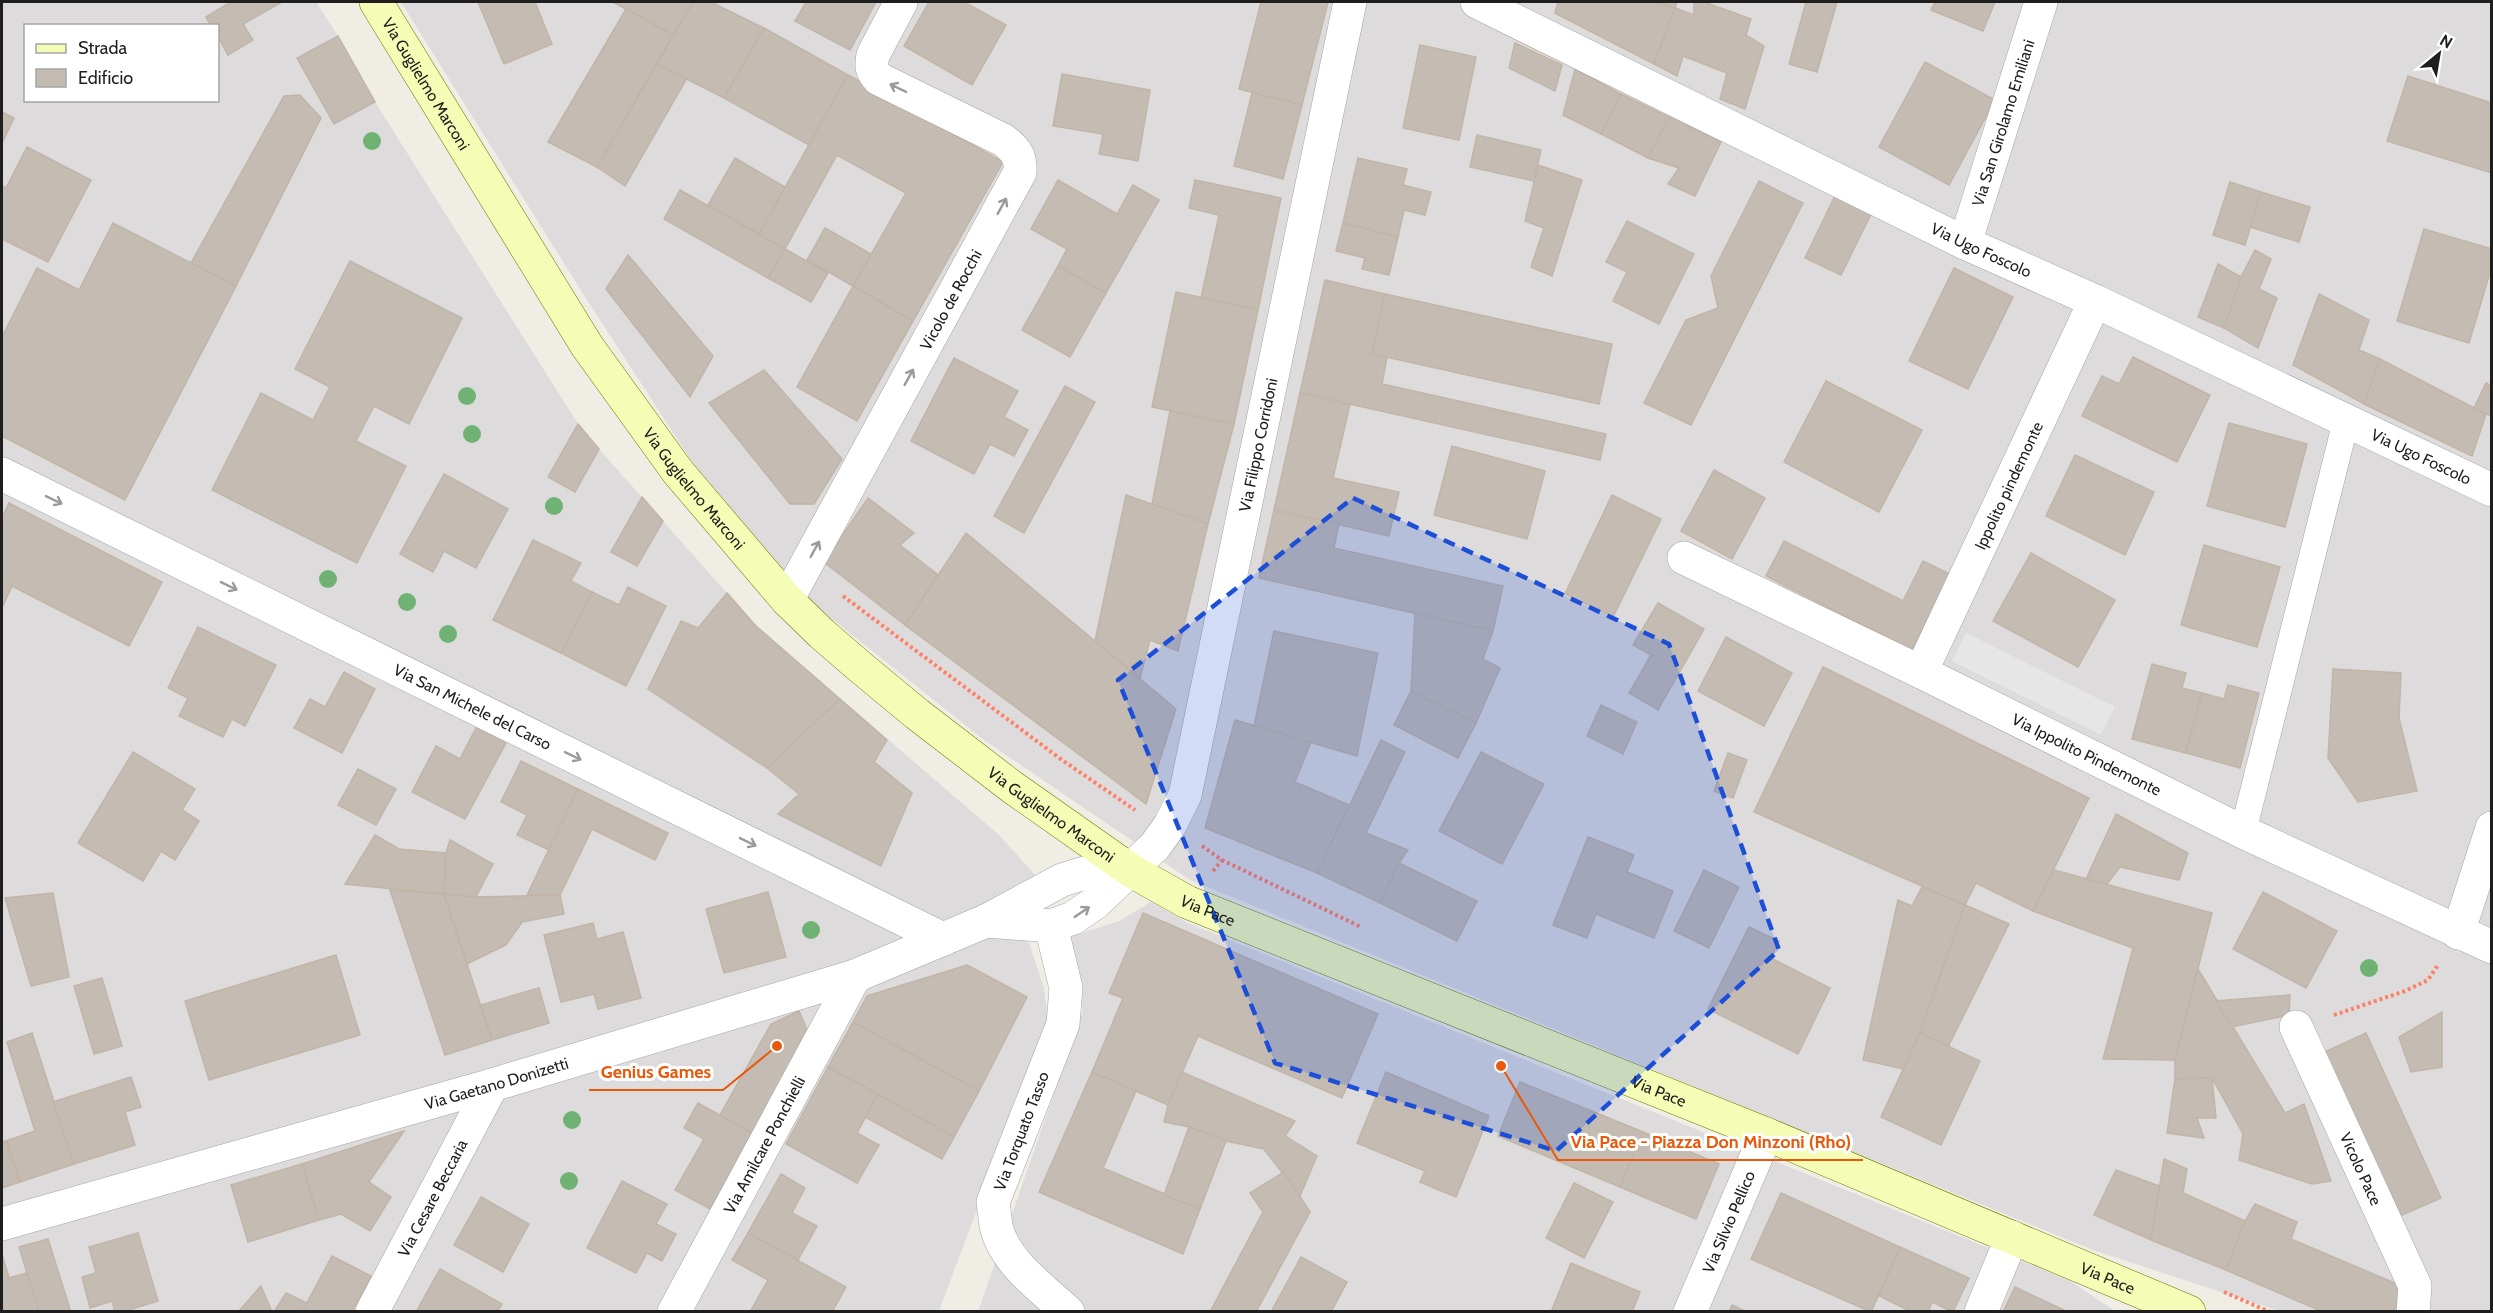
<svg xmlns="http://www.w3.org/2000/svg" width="2493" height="1313" font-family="Cabin,sans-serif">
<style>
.residential{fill:#dddbdb;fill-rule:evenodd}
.parking{fill:#e6e6e6}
.building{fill:#c4bcb3;stroke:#c2b4a6;stroke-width:1.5}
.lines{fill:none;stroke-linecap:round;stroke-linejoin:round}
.lane-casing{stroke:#a5a5a5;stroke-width:27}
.street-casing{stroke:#a5a5a5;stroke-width:34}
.secondary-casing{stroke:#657b00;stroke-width:34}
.path{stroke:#ff8066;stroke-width:4;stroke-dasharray:3 3;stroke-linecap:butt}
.lane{stroke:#fff;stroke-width:26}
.street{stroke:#fff;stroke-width:33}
.secondary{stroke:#f4fcb6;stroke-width:33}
.tree{fill:#70b274}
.oneway{stroke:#9a9a9a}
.marked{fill:#1d4ed8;fill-opacity:0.2;stroke:#1d4ed8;stroke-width:4.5;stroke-dasharray:12 8;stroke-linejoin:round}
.labels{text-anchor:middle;stroke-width:6;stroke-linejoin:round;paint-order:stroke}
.street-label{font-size:16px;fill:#1e1e1e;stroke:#fff}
.leader{fill:none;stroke:#e8590c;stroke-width:2}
.callout-dot{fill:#e8590c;stroke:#fff;stroke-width:2}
.callout-label{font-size:18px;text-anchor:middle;font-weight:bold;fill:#e8590c;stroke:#fff;stroke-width:6;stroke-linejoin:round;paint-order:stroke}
</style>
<rect width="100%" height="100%" fill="#f0ede4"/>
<!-- residential -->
<g class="residential">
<path d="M2,2h314l22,34 37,66 203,322 21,25 157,177 242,208 39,43 -44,29 36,37 15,45 4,33 -109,290 -937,1zM26,26h192v74h-192z"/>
<path d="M401,2h2090v1309h-212l-186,-61 -903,-370 -206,-140 -178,-142 -113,-135 -106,-163z"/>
<path d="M1151,902l37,21 882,358 45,30 -1137,1 105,-302 -20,-71 56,-18z"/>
</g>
<!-- parking -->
<path class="parking" d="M1966,633l149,74 -14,28 -149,-74z"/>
<!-- building -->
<g class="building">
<path d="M228,2h54l-39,22 10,16 -25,15 -10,-18v-11h-7l-5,-9 23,-14z"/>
<path d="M478,2h57l17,42 -48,20z"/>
<path d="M613,2h80l-20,33z"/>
<path d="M693,2h18l53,26 -40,70 -67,-34z"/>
<path d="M806,2h70l-26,48 -55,-29z"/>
<path d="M929,2h35l42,23 -34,60 -68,-39z"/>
<path d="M1261,2h67l-26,103 -63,-16z"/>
<path d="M1558,2h97l20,6 -21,56 -99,-51z"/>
<path d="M1655,2h22l-2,6z"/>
<path d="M1694,2h10l47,17 -5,16 18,11 -19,63 -25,-10 7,-26 -44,-17 -6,20 -23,-12 21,-56 19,7z"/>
<path d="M1806,2h31l-20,70 -28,-8z"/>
<path d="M1935,2h60l-12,29 -52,-21z"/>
<path d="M626,9l47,26 -76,132 -49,-25z"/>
<path d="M764,28l84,47 -39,70 -85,-47z"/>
<path d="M338,36l37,66 -41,22 -37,-66z"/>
<path d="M1515,43l47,22 -7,26 -46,-23z"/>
<path d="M1420,45l56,12 -17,83 -56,-12z"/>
<path d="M1925,62l70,38 -46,85 -70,-38z"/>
<path d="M657,64l30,14 -62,108 -28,-19z"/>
<path d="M1575,69l46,25 -20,40 -38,-19z"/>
<path d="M1062,74l88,16 -12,71 -39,-7 4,-20 -50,-8z"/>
<path d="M848,75l155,87 -90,159 -60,-35 53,-93 -69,-38 -52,94 -26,-15z"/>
<path d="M2408,76l84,27v70l-105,-32z"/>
<path d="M1252,93l50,12 -19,74 -49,-13z"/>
<path d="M1621,94l48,23 -21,41 -47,-24z"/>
<path d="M300,95l21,23 -85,168 -45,-23 93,-167z"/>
<path d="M2,112l12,6 -12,25z"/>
<path d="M1669,117l52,25 -26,54 -27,-12 11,-16 -31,-10z"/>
<path d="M1477,135l64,15 -7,31 -64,-14z"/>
<path d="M27,147l64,33 -43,82 -46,-23v-53l4,2z"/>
<path d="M735,158l50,29 -26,47 -51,-29z"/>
<path d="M1358,158l49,11 -4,16 28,7 -6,23 -21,-5 -6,27 -55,-14z"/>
<path d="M1538,165l44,15 -30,96 -21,-9 13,-39 -19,-7z"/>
<path d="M1058,180l59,34 16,-29 26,15 -53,93 -48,-27 9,-17 -36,-20z"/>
<path d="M1195,180l86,18 -23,112 -57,-12 18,-83 -30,-7z"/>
<path d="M1759,181l44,22 -112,222 -47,-22 42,-83 32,-12 -7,-32z"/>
<path d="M2230,182l31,10 -16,53 -32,-10z"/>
<path d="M680,190l105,59 -17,29 -104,-59z"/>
<path d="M2261,192l49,15 -11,35 -49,-15z"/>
<path d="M1835,196l36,18 -30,61 -36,-17z"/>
<path d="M1627,221l67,33 -35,70 -46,-23 14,-29 -21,-10z"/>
<path d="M113,223l123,63 -111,214 -123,-64v-99l35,-69 42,22z"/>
<path d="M1343,223l55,14 -9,38 -27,-6 3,-11 -29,-7z"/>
<path d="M825,228l46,26 -18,32 -46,-26z"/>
<path d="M2424,229l68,20v17l-23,77 -72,-22z"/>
<path d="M785,249l43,24 -17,29 -43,-24z"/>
<path d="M2255,250l16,9 -12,30 18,9 -19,50 -34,-20 17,-51z"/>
<path d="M628,255l85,101 -23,41 -84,-108z"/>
<path d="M350,261l112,57 -53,106 -35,-18 -18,35 50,25 -49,97 -145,-73 49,-97 52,27 17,-33 -35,-18z"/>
<path d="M2218,264l23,13 -17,51 -26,-11z"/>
<path d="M1058,266l48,27 -36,64 -48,-27z"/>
<path d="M1954,268l59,29 -45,92 -59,-28z"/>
<path d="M1325,280l60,14 -13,60 15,3 -5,27 224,50 -6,26 -300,-67z"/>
<path d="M853,286l60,35 -56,100 -60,-34z"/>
<path d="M1176,292l82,18 -24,114 -82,-17z"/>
<path d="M1385,294l227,50 -13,60 -227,-50z"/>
<path d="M2319,294l50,26 -10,30 21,9 -16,45 -71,-39z"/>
<path d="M2133,357l77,38 -33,67 -95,-46 20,-40 17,8z"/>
<path d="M954,358l64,33 -14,26 24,13 -14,26 -24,-12 -16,30 -63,-33z"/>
<path d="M2380,359l106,55 -14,42 -108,-52z"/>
<path d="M764,370l78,89 -28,45h-24l-81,-101z"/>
<path d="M1826,381l96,49 -43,82 -95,-50z"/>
<path d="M2486,383l6,3v30l-18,-8z"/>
<path d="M1065,386l30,16 -71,131 -30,-17z"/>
<path d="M1300,393l50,11 -17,74 66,14 -10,44 -115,-26z"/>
<path d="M1170,411l64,13 -26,100 -56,-20z"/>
<path d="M2229,423l78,21 -22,83 -78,-21z"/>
<path d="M578,424l21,25 -24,43 -27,-15z"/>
<path d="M1452,446l93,25 -18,68 -93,-24z"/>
<path d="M2075,455l79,37 -29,63 -79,-39z"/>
<path d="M1714,470l51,28 -33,61 -51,-28z"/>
<path d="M444,474l64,35 -32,59 -32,-17 -11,21 -33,-18z"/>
<path d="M1126,495l82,29 -30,127 -28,-11 -10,38 -45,-37z"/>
<path d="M1612,495l49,24 -48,98 -48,-23z"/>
<path d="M642,497l21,24 -26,45 -26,-14z"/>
<path d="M868,498l46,35 -14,12 38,30 -33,50 -81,-63z"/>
<path d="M9,503l153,79 -33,64 -117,-60 -10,22v-90z"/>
<path d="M1274,510l65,14 -5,24 169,38 -10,45 -234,-53z"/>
<path d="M966,533l210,176 -30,95 -241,-179z"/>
<path d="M533,540l48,23 -10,18 21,11 -31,61 -68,-33z"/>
<path d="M1784,541l119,60 20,-40 27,13 -38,76 -146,-74z"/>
<path d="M2204,545l76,22 -23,80 -76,-22z"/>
<path d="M2031,553l84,47 -37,67 -85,-46z"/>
<path d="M628,587l38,19 -40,80 -65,-33 31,-61 27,13z"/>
<path d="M727,593l29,33 84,73 -73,69 -119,-79 33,-68 17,7z"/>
<path d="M1658,603l46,26 -46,81 -29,-17 22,-38 -18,-10z"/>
<path d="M1415,613l78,18 -10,28 17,9 -24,55 -65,-32z"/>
<path d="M198,627l78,38 -31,61 -13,-7 -9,18 -44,-21 9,-18 -20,-10z"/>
<path d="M1274,631l104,22 -21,103 -103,-30z"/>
<path d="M1726,637l66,36 -28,53 -66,-35z"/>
<path d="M2152,664l34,9 -4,15 20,5 -16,60 -54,-14z"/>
<path d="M1823,667l266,131 -56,113 -57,-28 -11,22 -211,-93z"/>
<path d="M2333,669l68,4 -2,45 18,73 -59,11 -30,-44z"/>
<path d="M344,672l31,17 -33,64 -48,-25 16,-29 15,8z"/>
<path d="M2228,685l31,8 -19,75 -54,-15 16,-60 22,6z"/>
<path d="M1411,691l65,32 -18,35 -64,-33z"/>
<path d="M840,699l47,41 -13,22 38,31 -31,73 -103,-52 21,-20 -32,-26z"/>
<path d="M1601,705l36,17 -14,32 -36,-18z"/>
<path d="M1235,720l76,22 -16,40 54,23 -32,68 -112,-45z"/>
<path d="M476,728l30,15 -41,76 -53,-27 24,-46 24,13z"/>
<path d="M1381,740l24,12 -39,81 42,17 -9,13 -19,40 -63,-30z"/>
<path d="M133,752l62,37 -13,21 17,11 -24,39 -14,-9 -18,30 -65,-38z"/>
<path d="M1481,752l63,32 -42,80 -63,-33z"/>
<path d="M1728,753l19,7 -14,38 -19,-7z"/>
<path d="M521,761l57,28 -29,61 -32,-15 10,-20 -26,-13z"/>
<path d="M358,769l38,20 -20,36 -38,-20z"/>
<path d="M578,789l90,44 -13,27 -63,-31 -32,66h-33z"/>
<path d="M2116,814l72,39 -9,27 -59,-13 -13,17 -21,-5z"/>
<path d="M375,835l24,14 47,4 -2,41 -99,-10z"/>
<path d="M1588,837l46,18 -7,17 46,19 -19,47 -58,-24 -9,24 -34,-13z"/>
<path d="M450,840l43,24 -17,33 -32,-3 2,-41z"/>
<path d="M1399,863l78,38 -20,40 -77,-38z"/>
<path d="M1704,870l35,17 -30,61 -35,-17z"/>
<path d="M2054,870l158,43 -37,147 -72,-1 30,-111 -100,-37z"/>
<path d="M1922,887l43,18 -45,128 -17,36 -40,-9 35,-160 14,6z"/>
<path d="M390,890l54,4 48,146 -47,15z"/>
<path d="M768,892l18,65 -62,16 -18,-64z"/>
<path d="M2263,892l74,39 -31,57 -73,-39z"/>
<path d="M53,893l16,84 -38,9 -26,-88z"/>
<path d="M444,894l32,3 84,-2 4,19 -42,8 -16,23 -39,19z"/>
<path d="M1965,905l44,19 -61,123 -28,-14z"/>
<path d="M1143,913l235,101 -36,84 -144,-62 -30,69 -76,-33 31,-74 -14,-5z"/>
<path d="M593,923l4,16 26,-7 18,66 -43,11 -4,-15 -33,8 -17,-67z"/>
<path d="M1749,927l30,14 -8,17 59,30 -32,66 -90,-45z"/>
<path d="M336,955l24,80 -151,45 -24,-79z"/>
<path d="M967,965l60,32 -48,94 -126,-69 14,-26z"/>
<path d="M2198,969l87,144 19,-9 27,77 -19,3 -73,-24 4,-26 -31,-56 -37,1v-19z"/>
<path d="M102,978l20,68 -28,8 -20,-68z"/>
<path d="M539,988l10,35 -57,17 -11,-35z"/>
<path d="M2290,995l-1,20 -57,12 -16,-26z"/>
<path d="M799,1011l9,21 -56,101 -32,-18 51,-91z"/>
<path d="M2442,1012v55l-31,5 -12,-35z"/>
<path d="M853,1022l126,69 -25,46 -126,-70z"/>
<path d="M32,1033l42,131 -54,18 -14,-41 29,-10 -28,-89z"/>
<path d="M1920,1033l60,28 -39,84 -60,-28z"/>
<path d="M2366,1033l75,165 -46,20 -75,-164z"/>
<path d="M828,1067l50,27 -21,39 22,12 -22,38 -71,-39z"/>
<path d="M1092,1072l44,19 -33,77 97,41 -17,45 -144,-62z"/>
<path d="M1182,1072l113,49 -10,15 32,20 -17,40 -36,-47 -38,-8 -37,-14 -25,-5 4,-17z"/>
<path d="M1386,1072l103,44 -33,81 -36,-15 5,-11 -68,-28z"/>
<path d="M131,1077l10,30 -16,5 10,33 -61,19 -21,-62z"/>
<path d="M2212,1078l4,40h-19l7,20 -37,-5 8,-54z"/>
<path d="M1520,1082l123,50 -23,55 -122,-51z"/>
<path d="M878,1094l76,43 -12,22 -77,-42z"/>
<path d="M698,1103l54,30 -42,76 -35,-19 29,-51 -20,-11z"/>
<path d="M1189,1127l37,14 -26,68 -36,-14z"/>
<path d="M404,1131l-35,51 22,15 -21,34 -29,-17 -22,6 -17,-56z"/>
<path d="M1643,1132l76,32 -23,55 -76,-32z"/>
<path d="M6,1141l14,41 -18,6v-46z"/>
<path d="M2164,1159l23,10 -4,24 62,28 -19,49 -75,-30z"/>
<path d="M302,1164l17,56 -71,22 -17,-57z"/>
<path d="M2116,1170l43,16 -8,54 -57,-25z"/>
<path d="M1284,1172l26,40 -54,100h-46l53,-100 -13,-19z"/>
<path d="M781,1174l24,14 -13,25 25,13 -19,34 -50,-27z"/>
<path d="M622,1181l45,23 -11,20 20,10 -14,27 -15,-8 -11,20 -49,-25z"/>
<path d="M1574,1183l39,19 -29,56 -38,-20z"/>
<path d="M1781,1193l119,54 -29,65 -120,-53z"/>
<path d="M481,1197l48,27 -26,48 -49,-27z"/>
<path d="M2255,1204l42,18 -6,17 113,48 -6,25h-75l-97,-42 19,-49z"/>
<path d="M138,1233l20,68 -36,11h-7l-3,-11 -22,7 -8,-31 14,-4 -7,-26z"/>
<path d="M748,1233l98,54 -14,25h-82l18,-32 -36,-20z"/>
<path d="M48,1239l22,70 -8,3h-23l-20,-65z"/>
<path d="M1900,1247l69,31 -16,34 -21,-10 -4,10h-16l-33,-16z"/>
<path d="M2,1254l7,24 18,-5 12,39h-37z"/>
<path d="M332,1256l39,20 -19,36h-50z"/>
<path d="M1301,1257l46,25 -16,30h-60z"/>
<path d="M1571,1263l69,29 -8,20h-81z"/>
<path d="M440,1269l62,35 -5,8h-81z"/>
<path d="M261,1286l11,26h-34z"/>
<path d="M2015,1287l53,25h-65z"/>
<path d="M286,1293l21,10 -5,9h-28z"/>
<path d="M1732,1305l15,7h-18z"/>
</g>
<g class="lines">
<defs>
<path id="lane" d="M2243,832l103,-411"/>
<g id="street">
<path id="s1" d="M1477,2l488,241 130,58 397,189"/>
<path id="s2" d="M1965,243l76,-241"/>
<path id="s3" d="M2,474l941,465"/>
<path id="s4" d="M1684,558l237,114 322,160 249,115"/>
<path id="s5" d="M787,600l233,-428c1,-16 -4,-22 -17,-32l-124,-61c-8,-8 -8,-14 -6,-24l28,-53"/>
<path id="s6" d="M1921,672l174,-371"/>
<path id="s7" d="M986,921l65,5 22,-8 22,-15 60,-57 15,-21 15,-30 165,-793"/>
<path d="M1051,926l15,62 -3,36 -70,178c1,8 2,16 3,24 8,36 46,62 72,86"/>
<path d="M2458,933l34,-105"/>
<path id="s8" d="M2296,1027l119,259 -2,26"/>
<path id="s9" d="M2,1224l490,-139 363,-109 131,-55 76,-41 26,-8 42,-2"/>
<path id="s10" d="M372,1312l120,-227"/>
<path id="s11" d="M674,1312l181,-336"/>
<path id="s12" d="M1690,1312l76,-178"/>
<path d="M1981,1312l31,-75"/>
</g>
<g id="secondary">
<path id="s13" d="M376,2l211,344 91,126 109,128 35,34 37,32 58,48 95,73 118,83 57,32 579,232 423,178"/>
</g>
</defs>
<!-- lane casing -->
<use href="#lane" class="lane-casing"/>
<!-- street casing -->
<use href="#street" class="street-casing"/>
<!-- secondary casing -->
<use href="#secondary" class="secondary-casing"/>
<!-- path -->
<g class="path">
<path d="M843,596l219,164 73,50"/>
<path d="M1202,846l20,14 139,67"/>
<path d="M1213,871l9,-11"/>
<path d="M2334,1015l71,-24 23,-11 10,-15"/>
<path d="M2224,1292l46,20"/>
</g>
<!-- lane -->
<use href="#lane" class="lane"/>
<!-- street -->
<use href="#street" class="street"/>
<!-- secondary -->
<use href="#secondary" class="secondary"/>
</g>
<!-- trees -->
<g class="tree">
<circle cx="372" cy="141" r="9"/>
<circle cx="467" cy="396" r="9"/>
<circle cx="472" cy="434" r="9"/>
<circle cx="554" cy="506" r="9"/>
<circle cx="328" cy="579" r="9"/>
<circle cx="407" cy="602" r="9"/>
<circle cx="448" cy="634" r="9"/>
<circle cx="811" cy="930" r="9"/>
<circle cx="2369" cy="968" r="9"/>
<circle cx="572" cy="1120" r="9"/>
<circle cx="569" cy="1181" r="9"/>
</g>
<!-- one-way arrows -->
<defs><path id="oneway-shaft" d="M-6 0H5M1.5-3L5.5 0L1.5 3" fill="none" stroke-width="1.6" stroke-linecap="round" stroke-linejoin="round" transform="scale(1.5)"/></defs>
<g class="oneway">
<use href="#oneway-shaft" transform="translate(898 88) rotate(-154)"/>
<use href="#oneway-shaft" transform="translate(1002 206) rotate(-61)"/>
<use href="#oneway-shaft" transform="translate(909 377) rotate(-61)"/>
<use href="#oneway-shaft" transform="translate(54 500) rotate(26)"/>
<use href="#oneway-shaft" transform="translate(815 549) rotate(-61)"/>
<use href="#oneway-shaft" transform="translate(229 586) rotate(26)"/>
<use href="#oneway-shaft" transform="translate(573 756) rotate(26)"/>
<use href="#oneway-shaft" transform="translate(748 842) rotate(26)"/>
<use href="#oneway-shaft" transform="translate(1082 912) rotate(-34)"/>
</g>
<!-- marked area -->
<path class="marked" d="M1353,498l316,146 110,306 -223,201 -281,-88 -157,-383z"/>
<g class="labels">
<!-- street labels -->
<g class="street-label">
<text dy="6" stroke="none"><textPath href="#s13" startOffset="96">Via Guglielmo Marconi</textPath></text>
<text dy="6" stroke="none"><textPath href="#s2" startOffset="126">Via San Girolamo Emiliani</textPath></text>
<text dy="6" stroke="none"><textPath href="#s1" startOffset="562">Via Ugo Foscolo</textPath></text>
<text dy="6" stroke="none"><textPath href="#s5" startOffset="342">Vicolo de Rocchi</textPath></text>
<text dy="6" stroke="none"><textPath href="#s7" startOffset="615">Via Filippo Corridoni</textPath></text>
<text dy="6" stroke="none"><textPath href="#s1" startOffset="1048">Via Ugo Foscolo</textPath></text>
<text dy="6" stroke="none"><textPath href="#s6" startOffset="206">Ippolito pindemonte</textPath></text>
<text dy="6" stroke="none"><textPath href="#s13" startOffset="582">Via Guglielmo Marconi</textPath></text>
<text dy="6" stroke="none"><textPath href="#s3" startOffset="525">Via San Michele del Carso</textPath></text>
<text dy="6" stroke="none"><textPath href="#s4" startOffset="448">Via Ippolito Pindemonte</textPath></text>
<text dy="6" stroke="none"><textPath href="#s13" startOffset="1068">Via Guglielmo Marconi</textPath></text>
<text dy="6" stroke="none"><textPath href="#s13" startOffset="1252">Via Pace</textPath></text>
<text dy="6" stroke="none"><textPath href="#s9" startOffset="514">Via Gaetano Donizetti</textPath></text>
<text dy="6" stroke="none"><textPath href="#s13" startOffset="1738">Via Pace</textPath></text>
<text transform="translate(1021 1131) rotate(-69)" y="6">Via Torquato Tasso</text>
<text dy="6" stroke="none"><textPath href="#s11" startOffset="190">Via Amilcare Ponchielli</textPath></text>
<text dy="6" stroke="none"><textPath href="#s8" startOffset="156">Vicolo Pace</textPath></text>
<text dy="6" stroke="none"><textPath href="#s10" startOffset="129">Via Cesare Beccaria</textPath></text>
<text dy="6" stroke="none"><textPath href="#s12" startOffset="98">Via Silvio Pellico</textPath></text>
<text dy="6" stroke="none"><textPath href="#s13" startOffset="2224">Via Pace</textPath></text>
</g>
</g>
<!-- callouts -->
<path class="leader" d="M777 1046L723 1090H589M1501 1066L1558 1160H1863"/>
<g class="callout-dot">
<circle cx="777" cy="1046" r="6"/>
<circle cx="1501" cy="1066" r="6"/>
</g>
<g class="callout-label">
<text x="656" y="1078">Genius Games</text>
<text x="1711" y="1148">Via Pace - Piazza Don Minzoni (Rho)</text>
</g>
<!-- border -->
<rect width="2493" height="1313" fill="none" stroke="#1e1e1e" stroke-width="6"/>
<!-- legend -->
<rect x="24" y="24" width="195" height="78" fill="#ffffff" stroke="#a5a5a5" stroke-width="1.5"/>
<rect x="36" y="44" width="30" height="9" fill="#f4fcb6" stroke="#a5a5a5" stroke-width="1.5"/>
<text x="78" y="54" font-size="18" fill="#1e1e1e">Strada</text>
<rect x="36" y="69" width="30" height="18" fill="#c4bcb3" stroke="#a5a5a5" stroke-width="1.5"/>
<text x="78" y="84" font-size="18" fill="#1e1e1e">Edificio</text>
<!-- north arrow -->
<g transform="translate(2439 54) rotate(30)" stroke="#ffffff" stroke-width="4.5" paint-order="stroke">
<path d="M0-4.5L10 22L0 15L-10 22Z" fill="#1e1e1e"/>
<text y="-9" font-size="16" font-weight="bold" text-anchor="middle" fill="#1e1e1e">N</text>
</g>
</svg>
